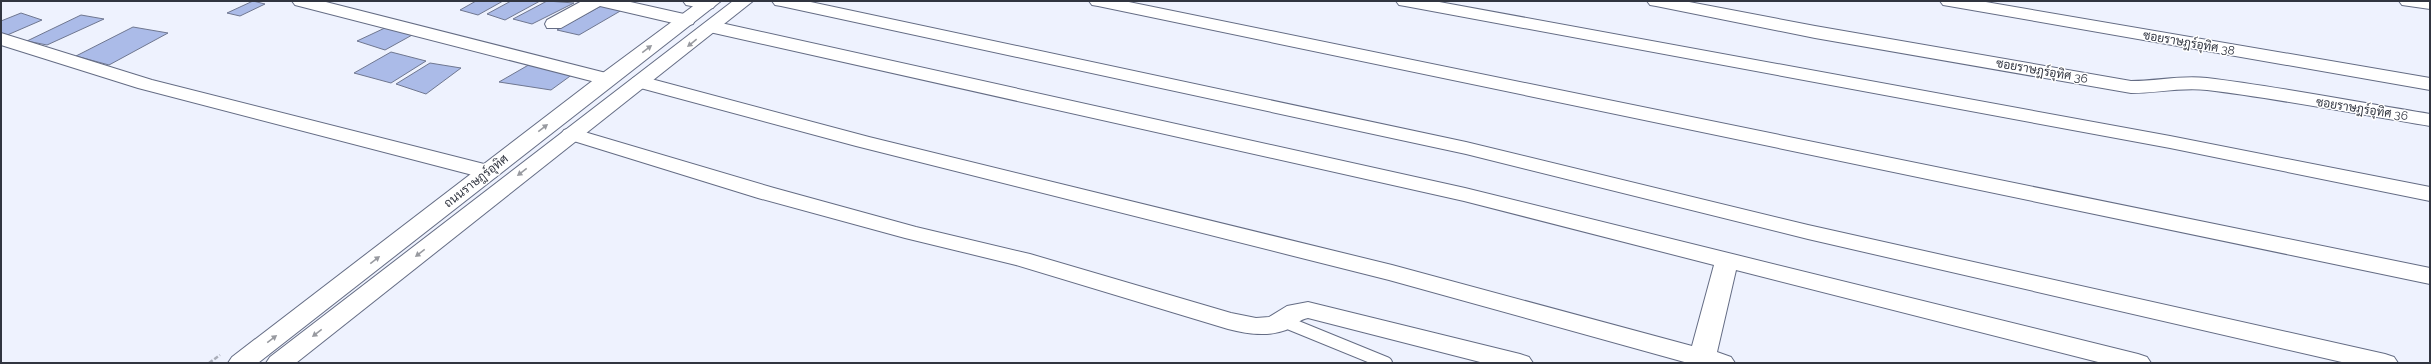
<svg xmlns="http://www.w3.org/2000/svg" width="2431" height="364" font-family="Raleway,Sarabun,sans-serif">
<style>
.building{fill:#abbbe8;stroke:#6f7790}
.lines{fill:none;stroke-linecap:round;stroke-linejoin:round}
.service-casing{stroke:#646c84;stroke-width:14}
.minor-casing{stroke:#646c84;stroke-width:2}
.primary-casing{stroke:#646c84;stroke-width:2}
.path{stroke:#aaaeb9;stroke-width:2.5;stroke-dasharray:4.5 2;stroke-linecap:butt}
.service{stroke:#fff;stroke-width:12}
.minor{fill:#fff;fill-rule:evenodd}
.primary{fill:#fff;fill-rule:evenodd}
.oneway{fill:#989aa0}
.labels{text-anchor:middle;stroke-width:3;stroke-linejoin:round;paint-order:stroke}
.street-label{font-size:12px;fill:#313540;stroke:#fff}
</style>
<rect width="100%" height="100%" fill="#eef2fe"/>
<!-- building -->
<g class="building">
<path d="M253,1l12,3 -25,12 -13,-3z"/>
<path d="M476,1h27l-25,14 -18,-5z"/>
<path d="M511,1h29l-35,19 -18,-6z"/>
<path d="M547,1l27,2 -42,21 -19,-5z"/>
<path d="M603,5l19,5 -43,25 -22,-5z"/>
<path d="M21,13l21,7 -37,16 -4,-2v-13z"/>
<path d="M81,15l23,4 -57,26 -20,-4z"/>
<path d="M133,27l35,6 -59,32 -33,-9z"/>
<path d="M387,27l27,7 -29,16 -28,-9z"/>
<path d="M391,52l35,9 -35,22 -37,-10z"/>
<path d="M430,63l31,5 -35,26 -30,-10z"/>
<path d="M532,63l41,11 -22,16 -52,-8z"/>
</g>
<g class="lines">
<defs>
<path id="service" d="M1283,321l103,42"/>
<g id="minor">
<path d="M292,1h30l292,74 3,4 -3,4 -7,2 -312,-80z"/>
<path d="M582,1h44l67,15 2,4 -2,4 -7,2 -86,-20 -39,22h-14l-2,-4 2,-4z"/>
<path d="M683,1h31l2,3 -3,4 -6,1 -21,-4z"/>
<path d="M772,1h34l660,141 342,83 577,129 9,3 4,6h-52l-538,-124 -342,-85 -685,-148 -6,-1z"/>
<path d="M1089,1h35l1306,267v16l-1332,-278 -6,-1z"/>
<path d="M1396,1h38l736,135 260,51v14l-260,-53 -765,-142 -6,-1z"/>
<path d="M1647,1h37l131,25 316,55c26,0 50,-6 76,-3 74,9 149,24 223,36v12c-74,-12 -149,-27 -223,-36 -26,-3 -50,3 -76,3l-316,-55 -159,-32 -6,-1z"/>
<path d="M1940,1h40l450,77v12l-481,-84 -6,-1z"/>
<path d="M2399,1h31v8l-28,-4z"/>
<path d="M712,21l753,167 673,166 9,3 4,6h-49l-366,-93 -19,82 14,5 4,6h-47l-299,-83 -533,-134 -223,-60 -3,-4 3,-4 7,-2 229,61 523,128 300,81 22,-81 -250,-64 -759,-170 -2,-4 2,-4z"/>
<path d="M1,33l151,47 344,87 3,5 -3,5 -8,2 -350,-91 -137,-43z"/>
<path d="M571,128l203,60 142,39 114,27 201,59 25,5 13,-1 18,-11 21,-4 212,52 9,3 4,6h-49l-176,-45c-8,1 -14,8 -22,12 -19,7 -38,4 -58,-1l-212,-64 -111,-27 -147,-40 -194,-60 -3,-4 3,-4z"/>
</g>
<g id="primary">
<path d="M700,1h21l-463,362h-30l4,-6 368,-282z"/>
<path d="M733,1h20l-457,362h-30l4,-6z"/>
</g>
</defs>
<!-- service casing -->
<use href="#service" class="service-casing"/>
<!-- minor casing -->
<use href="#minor" class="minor-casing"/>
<!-- primary casing -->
<use href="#primary" class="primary-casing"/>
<!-- path -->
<path class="path" d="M209,363l11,-8"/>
<!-- service -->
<use href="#service" class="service"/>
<!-- minor -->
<use href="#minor" class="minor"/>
<!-- primary -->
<use href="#primary" class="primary"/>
</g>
<!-- one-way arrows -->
<defs><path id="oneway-solid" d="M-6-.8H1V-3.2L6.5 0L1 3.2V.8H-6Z"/></defs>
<g class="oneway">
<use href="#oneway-solid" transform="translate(692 43) rotate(141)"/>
<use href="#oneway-solid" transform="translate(647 49) rotate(-37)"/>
<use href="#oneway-solid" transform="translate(543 128) rotate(-38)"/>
<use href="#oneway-solid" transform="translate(522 172) rotate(142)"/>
<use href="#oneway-solid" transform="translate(420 253) rotate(142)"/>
<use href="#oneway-solid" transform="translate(375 260) rotate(-38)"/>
<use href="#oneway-solid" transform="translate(317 333) rotate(142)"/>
<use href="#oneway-solid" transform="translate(272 339) rotate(-37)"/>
</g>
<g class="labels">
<!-- street labels -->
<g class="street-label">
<text transform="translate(2189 43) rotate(10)" y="4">ซอยราษฎร์อุทิศ 38</text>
<text transform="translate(2042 71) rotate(10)" y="4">ซอยราษฎร์อุทิศ 36</text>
<text transform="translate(2362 109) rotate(9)" y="4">ซอยราษฎร์อุทิศ 36</text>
<text transform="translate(476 181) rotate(-38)" y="4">ถนนราษฎร์อุทิศ</text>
</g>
</g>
<!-- border -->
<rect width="2431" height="364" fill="none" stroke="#313540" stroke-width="4"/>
</svg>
